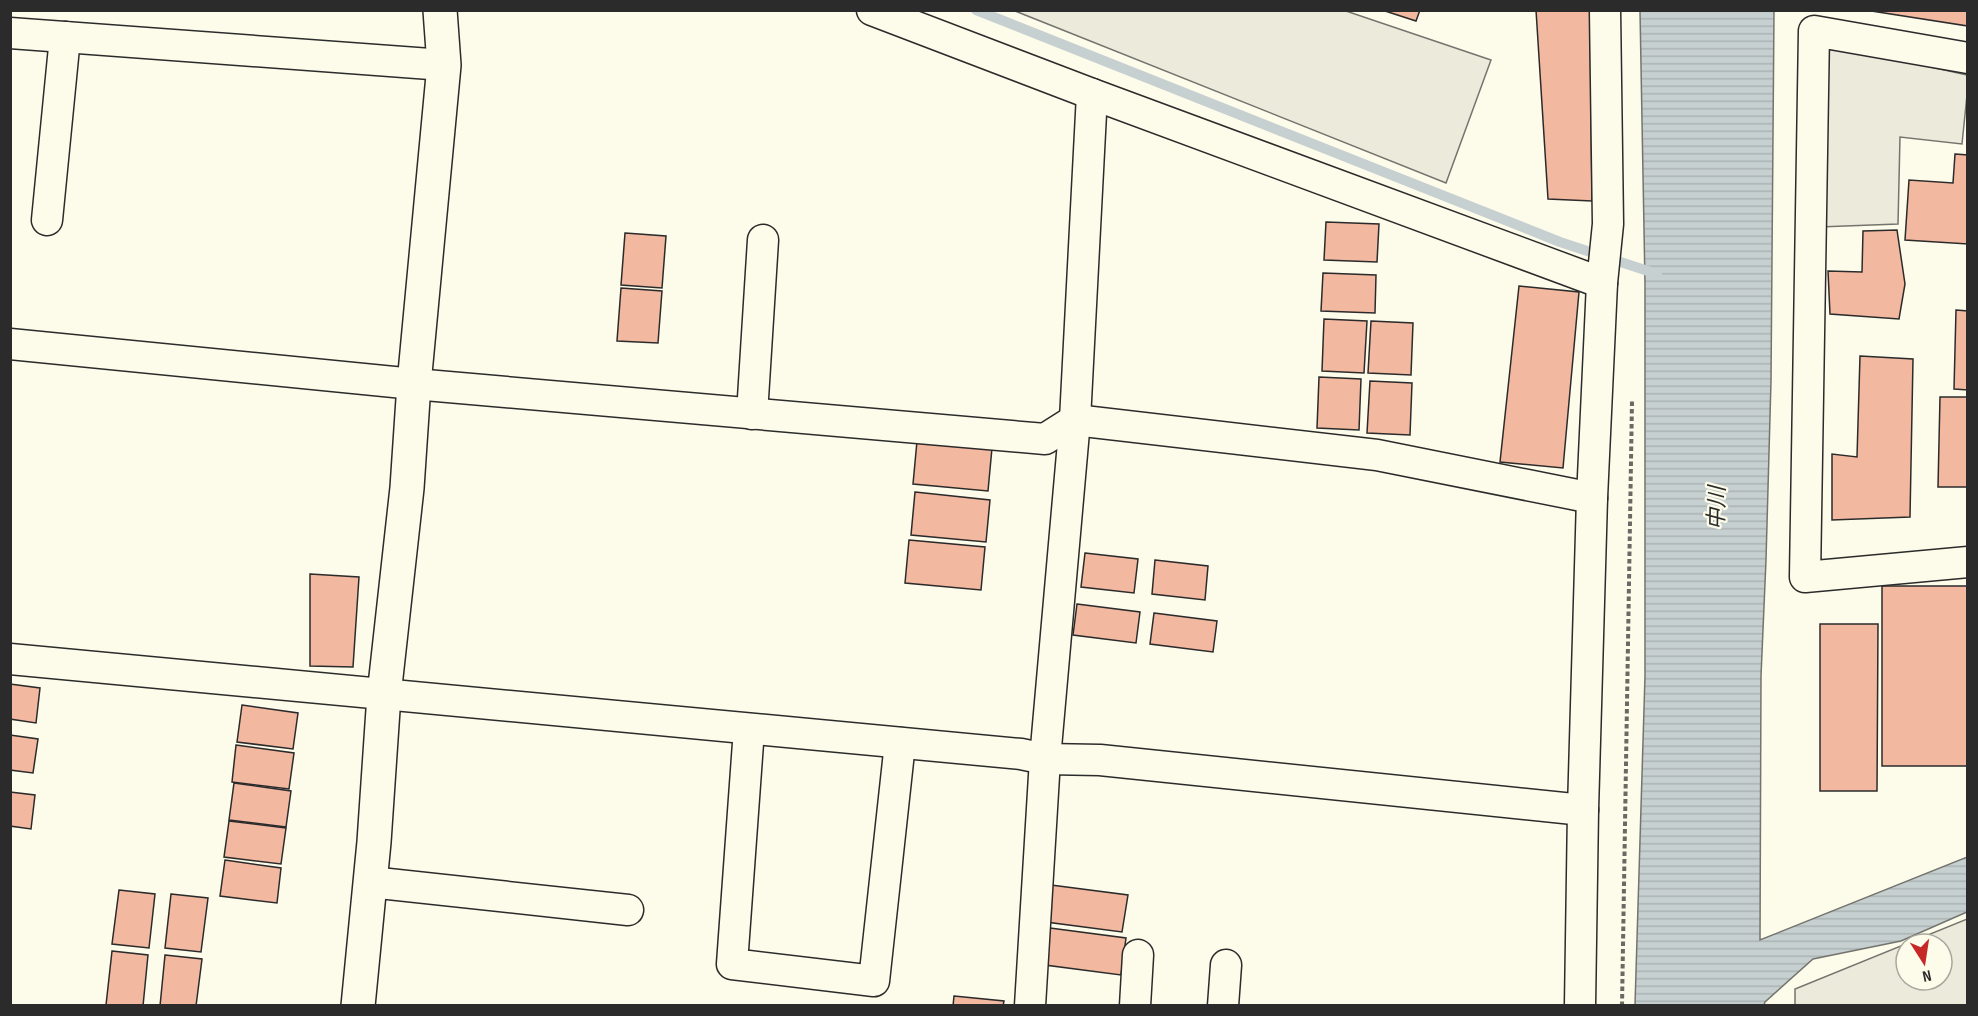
<svg xmlns="http://www.w3.org/2000/svg" width="1978" height="1016" font-family="'Sofia Sans Condensed','Noto Sans JP',sans-serif">
<style>
.parking{fill:#eceadb;stroke:#74746e;stroke-width:1.5;fill-rule:evenodd}
.water{fill:url(#water-rules);stroke:#74746e;stroke-width:1.5}
.lines{fill:none;stroke-linecap:round;stroke-linejoin:round}
.stream{stroke:#c7d0d0;stroke-width:10}
.building{fill:#f2b8a0;stroke:#2b2b2b;stroke-width:1.5}
.street-casing{stroke:#2b2b2b;stroke-width:33}
.secondary-casing{stroke:#2b2b2b;stroke-width:36}
.path{stroke:#6a6964;stroke-width:4;stroke-dasharray:4.5 3;stroke-linecap:butt}
.street{stroke:#fdfbea;stroke-width:30}
.secondary{stroke:#fdfbea;stroke-width:33}
.labels{text-anchor:middle;stroke-width:4.5;stroke-linejoin:round;paint-order:stroke}
.water-label{font-size:22px;font-style:italic;fill:#2b2b2b;stroke:#fdfbea}
</style>
<defs>
<pattern id="water-rules" width="6" height="5" patternUnits="userSpaceOnUse" patternTransform="scale(1.5)"><rect width="6" height="5" fill="#c7d0d0"/><path d="M0 2.5h6" fill="none" stroke="#abb3b3"/></pattern>
</defs>
<rect width="100%" height="100%" fill="#fdfbea"/>
<!-- parking -->
<g class="parking">
<path d="M1015,11h331l145,49 -45,123z"/>
<path d="M1819,42l148,33v20l-5,49 -62,-7 -2,87 -79,3z"/>
<path d="M1967,919v86h-172v-16zM1906,944h36v36h-36z"/>
</g>
<!-- water -->
<path class="water" d="M1640,11h134l-3,370 -5,179 -5,116 -1,264 207,-83v55l-66,29 -88,18 -48,43 -1,3h-129l10,-329v-392z"/>
<g class="lines">
<!-- stream -->
<path class="stream" d="M976,10l584,232 97,32"/>
</g>
<!-- building -->
<g class="building">
<path d="M1382,10h38l-4,11z"/>
<path d="M1536,10h54l2,191 -44,-2z"/>
<path d="M1865,10h103v16z"/>
<path d="M1955,154l13,1v89l-63,-4 4,-60 44,3z"/>
<path d="M1326,222l53,2 -2,38 -53,-2z"/>
<path d="M1897,230l8,54 -6,35 -69,-5 -2,-43 34,1 1,-41z"/>
<path d="M625,233l41,3 -4,52 -41,-3z"/>
<path d="M1323,273l53,2 -1,38 -54,-2z"/>
<path d="M1519,286l60,6 -16,176 -63,-6z"/>
<path d="M621,288l41,3 -4,52 -41,-2z"/>
<path d="M1956,310l12,1v79l-14,-1z"/>
<path d="M1324,319l43,2 -3,52 -42,-2z"/>
<path d="M1371,321l42,2 -2,52 -43,-2z"/>
<path d="M1860,356l53,3 -3,158 -78,3v-66l25,3z"/>
<path d="M1319,377l42,2 -2,51 -42,-2z"/>
<path d="M1370,381l42,2 -2,52 -43,-2z"/>
<path d="M1940,397h28v90h-30z"/>
<path d="M917,441l75,7 -4,43 -75,-7z"/>
<path d="M915,492l75,8 -4,42 -75,-7z"/>
<path d="M909,540l76,7 -4,43 -76,-7z"/>
<path d="M1085,553l53,6 -4,34 -53,-6z"/>
<path d="M1155,560l53,6 -3,34 -53,-6z"/>
<path d="M310,574l49,3 -6,90 -43,-1z"/>
<rect x="1882" y="586" width="86" height="180"/>
<path d="M1077,604l63,8 -4,31 -63,-8z"/>
<path d="M1154,613l63,8 -4,31 -63,-8z"/>
<path d="M1820,624h58l-1,167h-57z"/>
<path d="M10,684l30,4 -4,35 -26,-4z"/>
<path d="M242,705l56,8 -5,36 -56,-7z"/>
<path d="M10,735l28,4 -5,34 -23,-3z"/>
<path d="M236,745l58,8 -5,36 -57,-7z"/>
<path d="M234,783l57,8 -5,36 -57,-7z"/>
<path d="M10,792l25,3 -4,34 -21,-3z"/>
<path d="M229,821l57,7 -5,36 -57,-7z"/>
<path d="M225,860l56,8 -4,35 -57,-7z"/>
<path d="M1051,885l77,10 -6,37 -76,-10z"/>
<path d="M119,890l36,4 -6,54 -37,-4z"/>
<path d="M171,894l37,4 -7,54 -36,-4z"/>
<path d="M1050,928l76,10 -5,37 -76,-10z"/>
<path d="M112,951l36,4 -5,51 -37,-1z"/>
<path d="M165,955l37,4 -6,47h-36z"/>
<path d="M954,996l50,5 -1,5h-50z"/>
</g>
<g class="lines">
<defs>
<g id="street">
<path d="M872,10l220,84 510,189 -10,215"/>
<path d="M10,33l434,32"/>
<path d="M1968,58l-154,-27 -9,546 163,-15"/>
<path d="M47,220l18,-183"/>
<path d="M1602,283l6,-59 -3,-214"/>
<path d="M10,344l404,40 631,55 30,-19 302,35 215,43 -9,312 -3,196"/>
<path d="M752,414l11,-174"/>
<path d="M10,659l1011,95 24,5 55,1 483,50"/>
<path d="M749,729l-17,235 142,17 26,-238"/>
<path d="M370,882l258,28"/>
<path d="M1030,1006l15,-247 30,-339 17,-326"/>
<path d="M1135,1006l3,-51"/>
<path d="M1223,1006l3,-41"/>
</g>
<path id="secondary" d="M358,1006l16,-164 10,-147 23,-207 7,-104 30,-319 -4,-55"/>
</defs>
<!-- street casing -->
<use href="#street" class="street-casing"/>
<!-- secondary casing -->
<use href="#secondary" class="secondary-casing"/>
<!-- path -->
<path class="path" d="M1622,1006l10,-605"/>
<!-- street -->
<use href="#street" class="street"/>
<!-- secondary -->
<use href="#secondary" class="secondary"/>
</g>
<g class="labels">
<!-- water labels -->
<g class="water-label">
<text transform="translate(1716 508) rotate(-89)" y="8">中川</text>
</g>
</g>
<!-- border -->
<rect width="1978" height="1016" fill="none" stroke="#2b2b2b" stroke-width="24"/>
<!-- north arrow -->
<g transform="translate(1924 962) rotate(168)"><circle r="28" fill="#fdfbea" stroke="#a9a89e" stroke-width="1.5"/>
<path d="M0-4.5L10 22L0 15L-10 22Z" fill="#c62828"/>
<text y="-9" font-size="16" font-weight="bold" text-anchor="middle" fill="#2b2b2b">N</text>
</g>
</svg>
